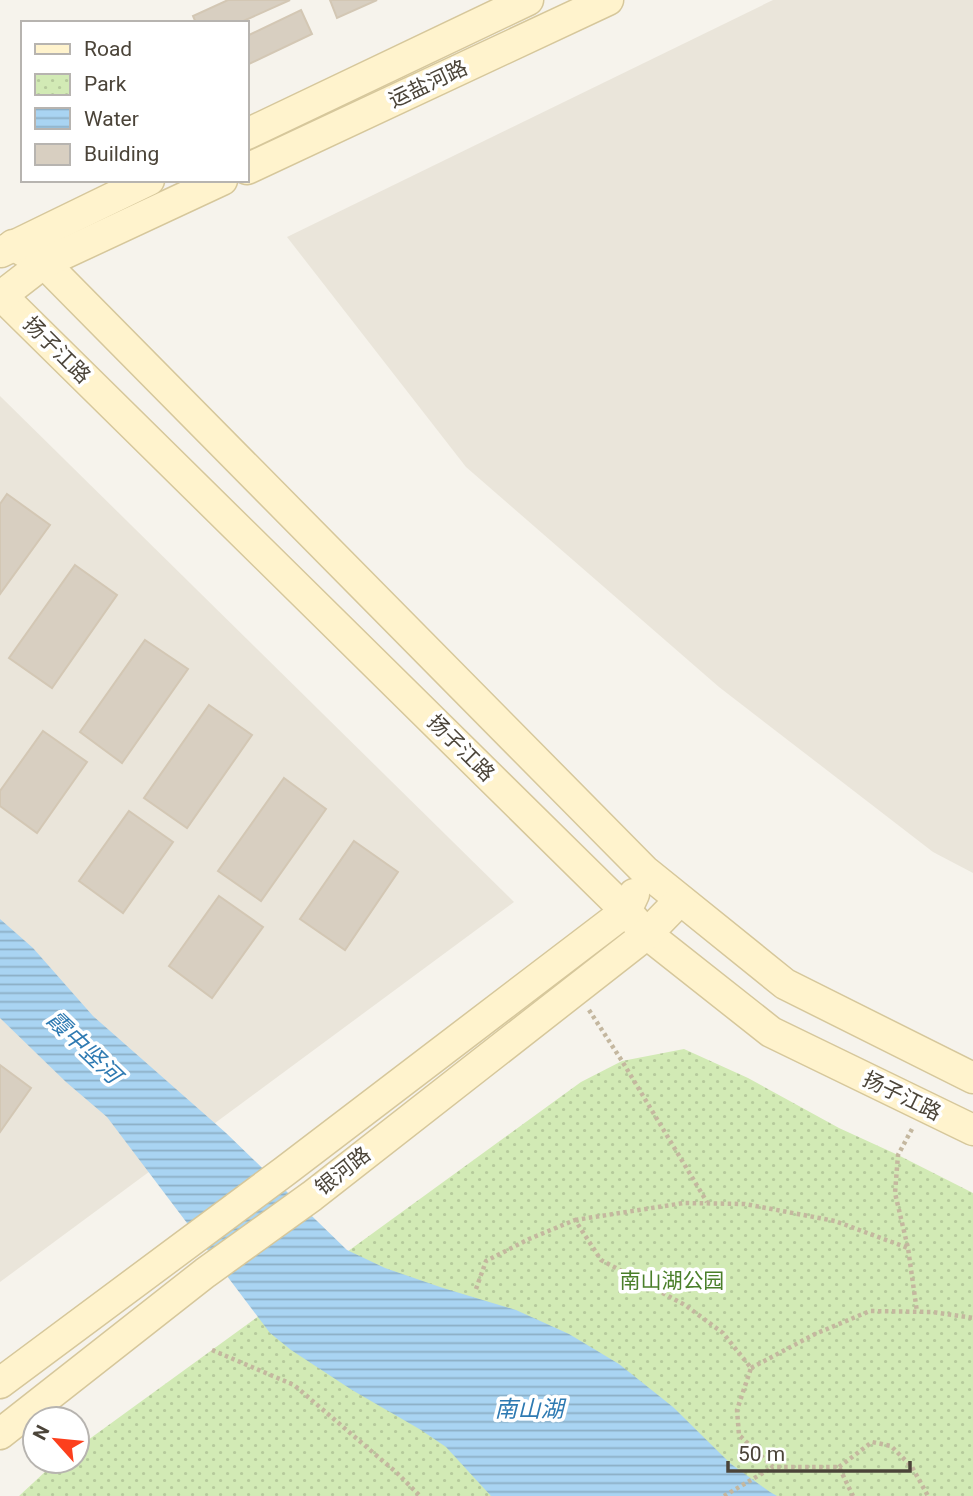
<svg xmlns="http://www.w3.org/2000/svg" width="973" height="1496" font-family="Roboto,'Noto Sans SC',sans-serif">
<style>
.residential{fill:#eae5da}
.park{fill:url(#park-dots)}
.water{fill:url(#water-rules)}
.building{fill:#d8cfc1;stroke:#d3c7b4;stroke-width:2}
.lines{fill:none;stroke-linecap:round;stroke-linejoin:round}
.secondary-casing{stroke:#d6c79b;stroke-width:33}
.path{stroke:#c4b79f;stroke-width:4.5;stroke-dasharray:3.5 3.5;stroke-linecap:butt}
.secondary{stroke:#fff3cd;stroke-width:30}
.labels{text-anchor:middle;stroke-width:7;stroke-linejoin:round;paint-order:stroke}
.street-label{font-size:21px;fill:#4b4439;stroke:#fff}
.park-label{font-size:21px;fill:#4a7f2a;stroke:#fff}
.water-label{font-size:23px;font-style:italic;fill:#2e7ab2;stroke:#fff}
</style>
<defs>
<pattern id="park-dots" width="8" height="8" patternUnits="userSpaceOnUse" patternTransform="scale(1.75)"><rect width="8" height="8" fill="#d2eab5"/><path d="M2 2h.1M6 6h.1" fill="none" stroke="#b6ca9c" stroke-width="1.8" stroke-linecap="round"/></pattern>
<pattern id="water-rules" width="6" height="5" patternUnits="userSpaceOnUse" patternTransform="scale(1.75)"><rect width="6" height="5" fill="#a9d4f2"/><path d="M0 2.5h6" fill="none" stroke="#8caec5"/></pattern>
</defs>
<rect width="100%" height="100%" fill="#f6f3ec"/>
<!-- residential -->
<g class="residential">
<path d="M773,0h200v873l-40,-21 -214,-165 -253,-220 -179,-230z"/>
<path d="M0,396l514,506 -514,380z"/>
</g>
<!-- park -->
<path class="park" d="M684,1049l64,29 91,50 59,27 75,38v303h-954l28,-26 12,-9h18v-13l504,-366 41,-21z"/>
<!-- water -->
<path class="water" d="M0,919l33,29 60,68 133,117 121,117 38,18 58,20 73,22 53,24 50,30 54,43 58,57 39,28 7,4h-286l-45,-49 -25,-17 -69,-40 -61,-40 -21,-17 -163,-216 -41,-35 -66,-64z"/>
<!-- building -->
<g class="building">
<path d="M228,0h62l-51,23h-43l-3,-7z"/>
<path d="M330,0h47l-40,18z"/>
<path d="M301,10l11,24 -65,31v-29z"/>
<path d="M7,494l43,31 -50,69v-90z"/>
<path d="M75,565l42,30 -65,93 -43,-30z"/>
<path d="M145,640l43,29 -66,94 -42,-31z"/>
<path d="M209,705l43,30 -65,93 -43,-30z"/>
<path d="M43,731l44,31 -50,71 -37,-27v-15z"/>
<path d="M284,778l42,31 -65,92 -43,-30z"/>
<path d="M129,811l44,31 -50,71 -44,-32z"/>
<path d="M354,841l44,31 -53,78 -45,-31z"/>
<path d="M219,896l44,31 -51,71 -43,-32z"/>
<path d="M0,1065l31,23 -31,44z"/>
</g>
<g class="lines">
<defs>
<g id="secondary">
<path d="M247,134l281,-134"/>
<path d="M247,169l361,-169"/>
<path d="M13,245l31,18 601,608 140,113 188,94"/>
<path d="M1,252l148,-72"/>
<path d="M0,297l9,6 617,608 21,23 124,98 202,98"/>
<path d="M0,297l44,-34 178,-83"/>
<path d="M0,1383l285,-212 341,-260 8,-17"/>
<path d="M0,1434l205,-161 107,-77 335,-262 33,-34"/>
</g>
</defs>
<!-- secondary casing -->
<use href="#secondary" class="secondary-casing"/>
<!-- path -->
<g class="path">
<path d="M589,1010l33,51 85,141"/>
<path d="M912,1129l-14,26 -3,38 13,55 9,64"/>
<path d="M575,1220l109,-17 61,1 90,17 73,27"/>
<path d="M476,1289l10,-28 43,-22 46,-19 26,40 84,45 38,28 28,35 -14,42 2,25 34,32h66l14,29"/>
<path d="M212,1350l82,35 103,88 23,23"/>
<path d="M751,1368l64,-34 55,-23 62,1 41,6"/>
<path d="M839,1467l33,-25 19,4 21,21 16,29"/>
<path d="M724,1496l49,-29"/>
</g>
<!-- secondary -->
<use href="#secondary" class="secondary"/>
</g>
<g class="labels">
<!-- street labels -->
<g class="street-label">
<text transform="translate(428 84) rotate(-25)" y="7">运盐河路</text>
<text transform="translate(57 350) rotate(45)" y="7">扬子江路</text>
<text transform="translate(461 748) rotate(45)" y="7">扬子江路</text>
<text transform="translate(902 1096) rotate(26)" y="7">扬子江路</text>
<text transform="translate(343 1171) rotate(-38)" y="7">银河路</text>
</g>
<!-- park labels -->
<g class="park-label">
<text x="672" y="1288">南山湖公园</text>
</g>
<!-- water labels -->
<g class="water-label">
<text transform="translate(84 1047) rotate(44)" y="8">霞中竖河</text>
<text x="529" y="1417">南山湖</text>
</g>
</g>
<!-- legend -->
<rect x="21" y="21" width="228" height="161" fill="#ffffff" stroke="#b7b4b0" stroke-width="2"/>
<rect x="35" y="44" width="35" height="10" fill="#fff3cd" stroke="#b7b4b0" stroke-width="2"/>
<text x="84" y="56" font-size="21" fill="#4b4439">Road</text>
<rect x="35" y="74" width="35" height="21" fill="url(#park-dots)" stroke="#b7b4b0" stroke-width="2"/>
<text x="84" y="91" font-size="21" fill="#4b4439">Park</text>
<rect x="35" y="108" width="35" height="21" fill="url(#water-rules)" stroke="#b7b4b0" stroke-width="2"/>
<text x="84" y="126" font-size="21" fill="#4b4439">Water</text>
<rect x="35" y="144" width="35" height="21" fill="#d8cfc1" stroke="#b7b4b0" stroke-width="2"/>
<text x="84" y="161" font-size="21" fill="#4b4439">Building</text>
<!-- north arrow -->
<g transform="translate(56 1440) rotate(297)"><circle r="33" fill="#ffffff" stroke="#b7b4b0" stroke-width="2"/>
<path d="M0-5L12 26L0 18L-12 26Z" fill="#fc3f1d"/>
<text y="-10" font-size="19" font-weight="bold" text-anchor="middle" fill="#4b4439">N</text>
</g>
<!-- scale -->
<path d="M728 1461v10h182v-10" fill="none" stroke="#4b4439" stroke-width="3.5"/>
<text x="738" y="1461" font-size="21" fill="#4b4439" stroke="#ffffff" stroke-width="5" paint-order="stroke">50 m</text>
</svg>
